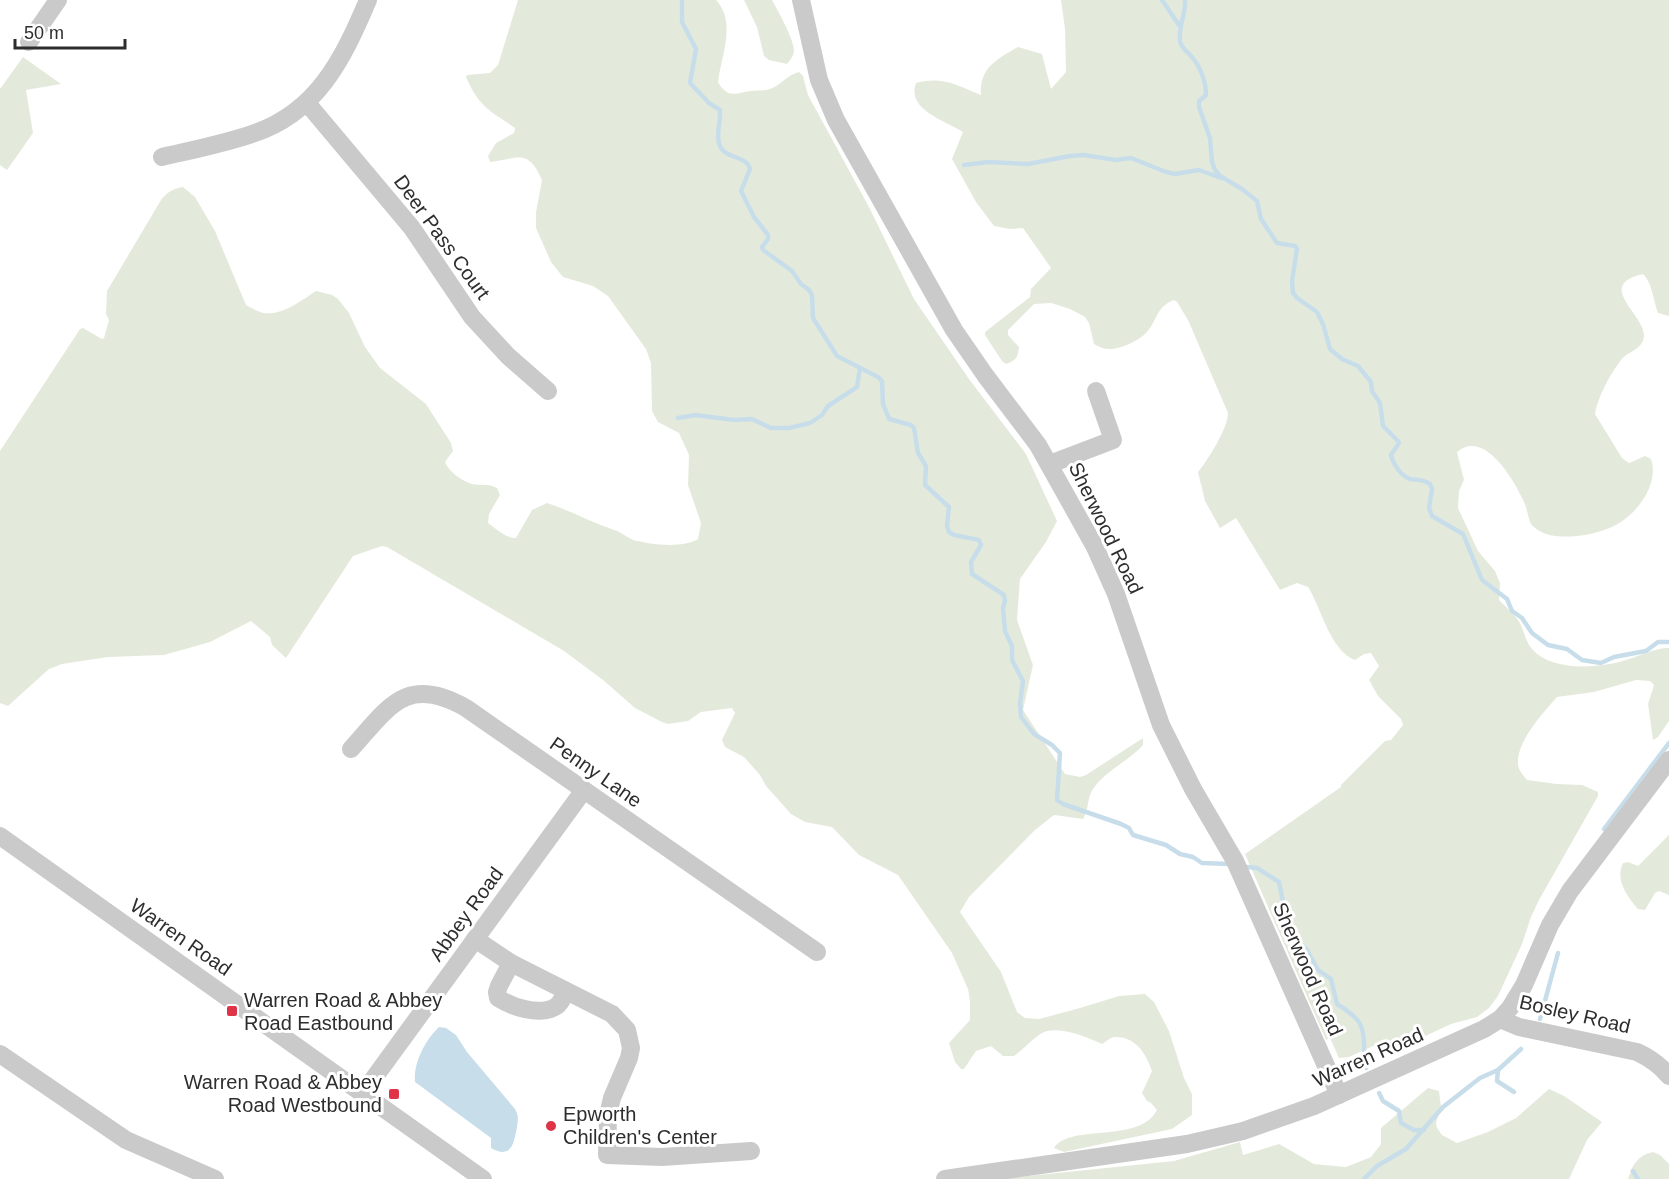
<svg xmlns="http://www.w3.org/2000/svg" width="1669" height="1179" font-family="Helvetica,sans-serif">
<style>
.green{fill:#e4eadb}
.water{fill:#c7deea}
.lines{fill:none;stroke-linecap:round;stroke-linejoin:round}
.stream{stroke:#c7deea;stroke-width:4.5}
.minor{stroke:#cacaca;stroke-width:18}
.poi-dot{fill:#df3448;stroke:#fff;stroke-width:2}
.labels{text-anchor:middle;stroke-width:6;stroke-linejoin:round;paint-order:stroke}
.street-label{font-size:20px;fill:#2d2d2d;stroke:#fff}
.poi-label{font-size:20px;fill:#2d2d2d;stroke:#fff;text-anchor:start}
</style>
<rect width="100%" height="100%" fill="#fff"/>
<!-- green -->
<g class="green">
<path d="M518,0h198c21,22 5,56 2,82 10,17 17,11 33,9 6,-1 13,0 19,-2 11,-4 18,-15 29,-17l4,4 5,19 61,112 45,92 55,80 57,75 31,67 -11,21 -26,37 -3,41 16,45 -10,45 42,64 15,3 6,-2 57,-37v7c-14,16 -37,25 -50,44 -6,9 -4,20 -10,30l-29,-4 -19,15 -66,67 -9,15 41,60 16,40 8,6 14,1 41,-11 39,-12 26,-2 9,8 15,29 15,47 8,16v21l-20,14 -108,23 -10,-4c16,-25 86,-4 103,-38l-6,-7 -4,-2 -5,-8 10,-22c-6,-17 -16,-35 -38,-34 -5,1 -8,5 -12,7 -15,-7 -48,-21 -63,-9 -9,6 -16,15 -25,21h-11l-12,-10 -15,5 -12,18h-3l-6,-7 -6,-19 21,-23v-19l-2,-12 -16,-36 -54,-78 -39,-20 -27,-28 -27,-5 -14,-8 -25,-28 -6,-11 -16,-18 -19,-10 -3,-7 13,-27 -3,-5 -31,4 -13,9 -20,3 -6,-2 -27,-14 -32,-28 -39,-29 -177,-104 -5,-1 -29,10 -67,102 -14,-13 -2,-8 -19,-16 -41,21 -46,13 -56,2 -46,7 -13,5 -41,37 -8,-3v-252l80,-122 3,-1 19,11 2,-1 5,-18 -3,-6 1,-23 54,-91c5,-7 13,-12 22,-13l12,10 20,34 31,74c6,3 12,7 18,8 18,3 38,-13 52,-22l16,4 6,4 11,14 16,34 15,21 46,36 25,39 2,8 -8,11c4,10 17,19 27,22 9,2 16,-1 25,4l3,7 -11,19 -1,9c9,6 17,15 28,15l16,-28 15,-7c24,8 46,20 70,28 7,3 13,9 21,10 16,4 45,7 60,-2l3,-16 -13,-38 1,-30 -10,-22 -21,-11 -6,-11 -1,-48 -5,-14 -38,-53 -15,-10 -30,-9 -12,-15 -15,-34v-16l6,-32c-14,-33 -25,-21 -52,-18l-2,-6 8,-13 18,-10 1,-5c-26,-18 -36,-21 -49,-51l1,-2 23,-2 8,-8z"/>
<path d="M744,0h28c6,11 22,39 22,51 0,5 -5,10 -7,13l-18,-4 -5,-4 -7,-29z"/>
<path d="M1061,0h608v316l-11,-3c-5,-13 -6,-31 -15,-39 -49,11 2,41 1,62 -1,13 -15,15 -22,23 -11,13 -24,38 -27,55l27,44 7,5 16,-7 6,3c9,26 -16,57 -37,67 -18,9 -49,14 -68,8 -4,-1 -12,-6 -15,-10 -3,-6 -4,-16 -7,-22 -9,-20 -39,-74 -67,-50l7,28 -5,11 -1,17 20,43 17,20 5,12 -1,17c6,6 14,13 19,20 6,9 7,21 14,29 21,24 71,19 97,10 14,-4 25,-11 40,-11v73l-11,16 -5,3 -5,-36 6,-19 -4,-4 -14,-1 -42,12 -37,5c-14,16 -40,44 -39,66 0,7 5,12 9,17l30,4 25,1 16,7v4l-59,104 -8,17 -9,27 -24,52 -9,12 -12,9 -26,7 -30,14 -34,11 -14,-3 -24,11 -10,1 -9,-20 -4,2 -81,-186 96,-67v-2l44,-44 6,-1 12,-15 -2,-6 -23,-23 -9,-16 10,-14 -8,-13 -7,1 -9,6c-25,-9 -34,-53 -47,-73l-11,-4 -17,7 -44,-72 -16,10 -15,-27 -7,-29c10,-12 30,-44 30,-59l-40,-93 -11,-18 -3,-2c-18,7 -16,19 -27,32 -8,9 -28,18 -39,17 -5,0 -10,-3 -14,-5l-5,-21 -4,-6 -15,-8 -19,-6 -17,1 -26,26v5l11,12c-1,10 -3,14 -13,17l-4,-3 -17,-26v-3l45,-35 1,-8 20,-21 -28,-40 -13,1 -16,-3 -18,-24 -24,-43 11,-27c-17,-11 -57,-22 -47,-49 27,-7 40,2 65,12 -2,-27 16,-36 37,-48l24,7 9,35 15,-17 -1,-43z"/>
<path d="M23,57l38,27 -35,6 7,43 -26,37 -7,-5v-76z"/>
<path d="M1669,835v60l-10,-4 -4,2 -10,17 -7,-1c-11,-13 -23,-29 -15,-46l5,-1 10,4z"/>
<path d="M1428,1088l11,3 2,16 -5,16 1,5 5,7 15,8 31,-11 28,-14 33,-29 15,7 38,26 -15,18 -18,39h-571l176,-18 66,-19 3,13 36,-11 35,20 32,3 25,-10 10,-13v-16z"/>
<path d="M1653,1152l7,3 9,9v15h-41c4,-14 10,-24 25,-27z"/>
</g>
<!-- water -->
<path class="water" d="M439,1027l7,1 10,7 11,17 48,57c4,8 3,9 2,18 -3,15 -5,33 -26,21v-10l-76,-56c-2,-19 11,-43 24,-55z"/>
<g class="lines">
<!-- stream -->
<g class="stream">
<path d="M682,0v22l14,27 -6,34 19,20 11,7c1,11 -4,23 -1,33 4,17 27,11 31,26l-9,22 13,26 14,18v4l-6,8 1,3 29,21 9,13 8,6 3,5 1,23 24,38 41,21 4,4 1,23 6,15 22,6 3,3 4,25 8,13 -1,19 24,22 -2,19 2,6 5,3 25,5 2,5 -10,17 1,12 32,21 1,6 -2,7 2,23 7,15v14l11,21 -3,22 1,14 13,17 18,11 8,8 -3,47 6,4 58,20 8,4 4,7 33,10 14,9 13,3 9,6 27,1"/>
<path d="M1162,0l17,25"/>
<path d="M1185,0c1,15 -7,26 -5,41 1,7 7,10 11,15 9,10 15,25 15,39l-7,6v6l11,31 2,24 3,8 5,6 22,13 15,12 4,18 16,24 18,3 2,3 -5,32 1,12 4,5 20,14 6,12 7,25 12,10 16,7 13,16 1,9 8,12 3,23 15,15 1,2 -8,12c2,9 10,21 19,24 9,2 9,-1 20,5l2,5 -3,19 3,8 31,18 19,46 25,19 5,12 10,7 10,15 16,12 19,4 15,11 19,3 13,-6 32,-6 12,-9h11"/>
<path d="M964,165l24,-3 40,2 42,-8 14,-1 32,5 15,-2 35,14 9,2 24,-4 22,8"/>
<path d="M678,418l18,-3 38,5 18,-1 19,9h18l21,-5 12,-8 6,-9 29,-19 3,-19"/>
<path d="M1604,829l65,-86"/>
<path d="M1247,867l10,1 22,14 5,25 5,12 1,15 17,16 11,20 13,9 6,25c24,15 28,21 27,50 0,6 -2,8 2,14"/>
<path d="M1540,1019l18,-66"/>
<path d="M1498,1070l-1,11 17,11"/>
<path d="M1379,1093l4,8 16,10 2,12 13,7h10"/>
<path d="M1633,1171l5,8"/>
<path d="M1364,1179l13,-13 29,-17 37,-42 37,-29 18,-8 23,-21"/>
</g>
<!-- minor -->
<g class="minor">
<path d="M801,0l18,80 17,40 118,210 31,45 53,70 57,102 21,47 45,131 32,64 42,72 104,234"/>
<path d="M29,42l29,-42"/>
<path d="M307,103l105,125 60,89 36,39 40,35"/>
<path d="M162,157c30,-7 61,-13 90,-23 65,-21 91,-75 116,-134"/>
<path d="M1050,464l63,-24 -17,-49"/>
<path d="M351,749c38,-42 55,-75 115,-41l351,244"/>
<path d="M0,836l483,343"/>
<path d="M475,939l36,24 101,51 15,16 4,18 -2,10 -17,40 -4,17 -1,40 55,2 89,-6"/>
<path d="M511,963l-12,23 -2,6 1,6c14,9 41,18 57,9 6,-3 8,-10 11,-16"/>
<path d="M1500,1019l19,8 118,25c13,6 23,13 32,24"/>
<path d="M0,1054l126,86 89,39"/>
<path d="M363,1093l221,-303"/>
<path d="M945,1179l242,-35 56,-13 71,-25 170,-77 16,-10 10,-11 14,-23 26,-60 20,-34 99,-131"/>
</g>
</g>
<!-- markers -->
<g class="poi-dot">
<rect x="226" y="1005" width="12" height="12" rx="3"/>
<rect x="388" y="1088" width="12" height="12" rx="3"/>
<circle cx="551" cy="1126" r="6"/>
</g>
<g class="labels">
<!-- street labels -->
<g class="street-label">
<text transform="translate(442 237) rotate(54)" y="7">Deer Pass Court</text>
<text transform="translate(1106 528) rotate(64)" y="7">Sherwood Road</text>
<text transform="translate(596 772) rotate(35)" y="7">Penny Lane</text>
<text transform="translate(466 914) rotate(-54)" y="7">Abbey Road</text>
<text transform="translate(181 937) rotate(35)" y="7">Warren Road</text>
<text transform="translate(1308 969) rotate(66)" y="7">Sherwood Road</text>
<text transform="translate(1575 1014) rotate(13)" y="7">Bosley Road</text>
<text transform="translate(1368 1057) rotate(-24)" y="7">Warren Road</text>
</g>
<!-- poi labels -->
<g class="poi-label">
<text x="244" y="1007">Warren Road &amp; Abbey<tspan x="244" dy="23">Road Eastbound</tspan></text>
<text x="382" y="1089" text-anchor="end">Warren Road &amp; Abbey<tspan x="382" dy="23">Road Westbound</tspan></text>
<text x="563" y="1121">Epworth<tspan x="563" dy="23">Children's Center</tspan></text>
</g>
</g>
<!-- scale -->
<path d="M15 39v9h110v-9" fill="none" stroke="#2d2d2d" stroke-width="3"/>
<text x="24" y="39" font-size="18" fill="#2d2d2d" stroke="#ffffff" stroke-width="4.5" paint-order="stroke">50 m</text>
</svg>
